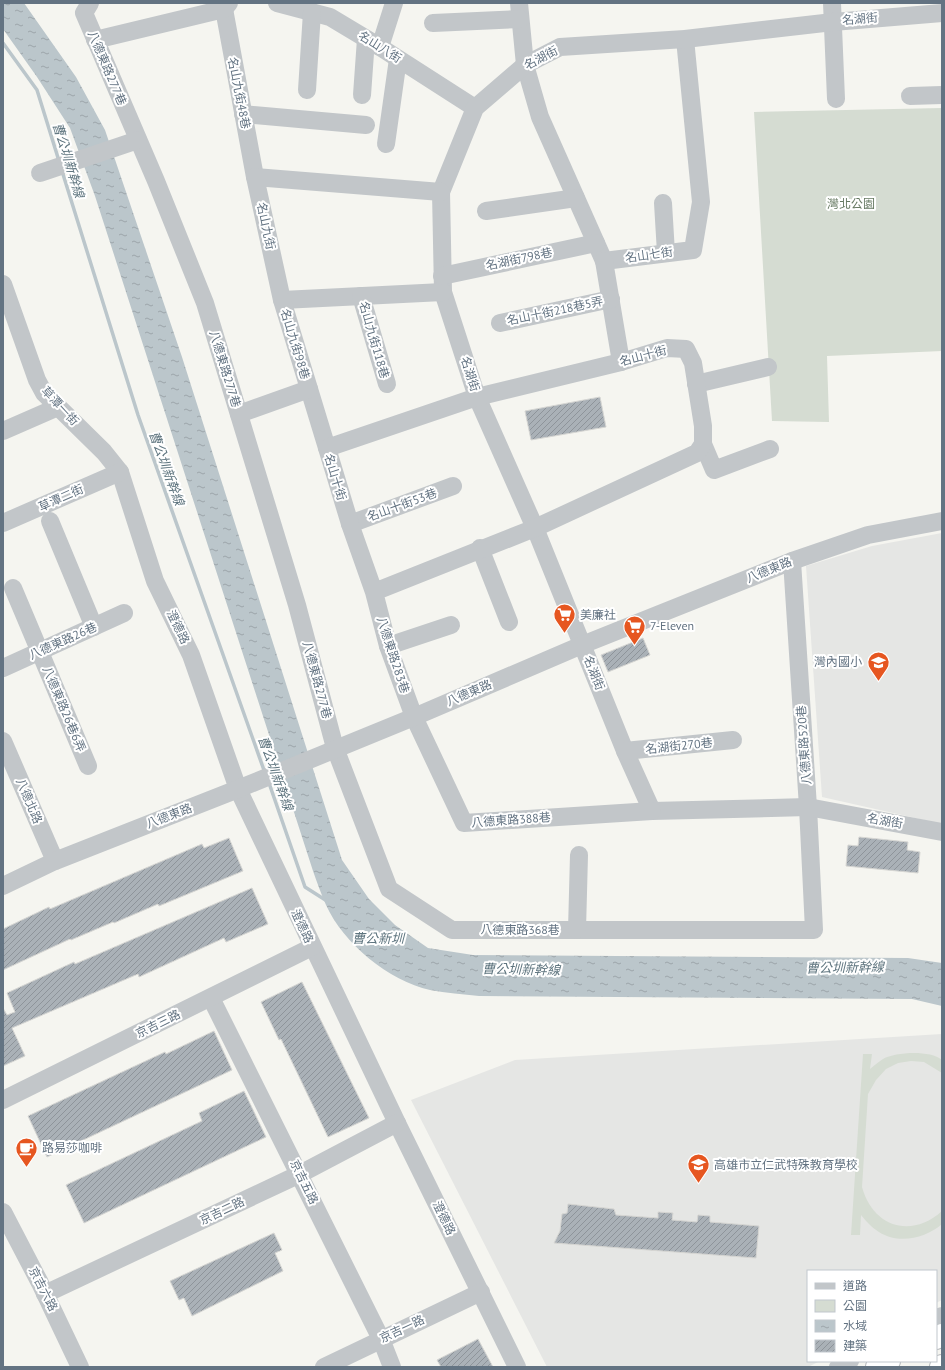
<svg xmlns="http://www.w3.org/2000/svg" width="945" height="1370" font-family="'PT Sans','Noto Sans TC',sans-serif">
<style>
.built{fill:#e5e6e4}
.green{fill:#d5dcd2}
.water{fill:url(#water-ripples)}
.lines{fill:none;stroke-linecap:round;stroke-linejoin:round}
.stream{stroke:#bbc6cb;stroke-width:3.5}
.building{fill:url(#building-hatch);stroke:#d6d6d3}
.highway-casing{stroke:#b5b8bb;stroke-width:24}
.minor{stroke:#c2c6c9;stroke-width:18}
.highway{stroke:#fff;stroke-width:22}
.labels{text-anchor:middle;stroke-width:4;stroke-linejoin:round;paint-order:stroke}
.street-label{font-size:12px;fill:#637382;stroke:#fff}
.park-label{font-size:12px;fill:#667962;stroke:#fff}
.poi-label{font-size:12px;fill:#637382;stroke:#fff;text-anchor:start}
.water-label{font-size:13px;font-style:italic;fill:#5f757f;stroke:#fff}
</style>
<defs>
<pattern id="water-ripples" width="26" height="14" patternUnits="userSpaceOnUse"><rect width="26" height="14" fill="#bbc6cb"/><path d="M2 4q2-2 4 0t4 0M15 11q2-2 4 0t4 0" fill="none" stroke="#9ca5aa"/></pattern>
<pattern id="building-hatch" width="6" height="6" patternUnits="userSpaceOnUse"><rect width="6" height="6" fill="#aab1b7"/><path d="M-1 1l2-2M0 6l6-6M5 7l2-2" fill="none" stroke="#8e949a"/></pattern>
</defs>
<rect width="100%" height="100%" fill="#f5f5f0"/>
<!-- built -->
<g class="built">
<path d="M942,533v291l-120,-27 -16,-231 66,-20z"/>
<path d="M942,1034v266l-6,3v-32h-128v90h12l-12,6h-261l-136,-267 104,-40z"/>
</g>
<!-- green -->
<g class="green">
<path d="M942,108v243l-115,5 2,66 -57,-1 -18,-309z"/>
<path d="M863,1054h9l-2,15c4,-3 8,-7 13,-10 13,-7 47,-9 59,1v13l-18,-11 -13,-1 -13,2 -12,6 -10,11 -8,14 -6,93c11,40 49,52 80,24v13c-16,14 -43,21 -63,8 -7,-4 -13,-11 -18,-17l-1,20h-9z"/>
</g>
<!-- water -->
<path class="water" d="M3,3h21l52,74 29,53 77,227 160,503 27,39 26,26 33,23 45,7 435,3 34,5v43l-30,-7 -433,-3c-16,-2 -33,-3 -49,-6 -41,-9 -87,-47 -104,-85 -5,-11 -9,-23 -13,-34l-218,-675 -25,-68 -33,-51 -34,-48z"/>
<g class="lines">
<!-- stream -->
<g class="stream">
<path d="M3,43l34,47 22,71"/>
<path d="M62,171l76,244 127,358"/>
<path d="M269,783l36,104 22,14"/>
</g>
</g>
<!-- building -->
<g class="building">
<path d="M600,397l6,30 -75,13 -6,-29z"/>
<path d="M643,638l7,17 -42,17 -7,-17z"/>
<path d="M859,837l49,5 -1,8 13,2 -2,21 -72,-7 2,-21 10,1z"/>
<path d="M229,838l14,33 -84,35 -1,-2 -44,19 -1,-1 -42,18 -1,-1 -67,31v-41l46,-22 1,2 131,-56 21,-9 2,4z"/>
<path d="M252,888l16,36 -42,18 -2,-4 -85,39 -1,-3 -126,54 13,28 -22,10v-58l4,7 8,-3 -8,-19 67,-31 1,2z"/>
<path d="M302,982l67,136 -41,19 -47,-98 -2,1 -18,-38z"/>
<path d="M214,1031l18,39 -185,87 -19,-41 137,-64 1,2z"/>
<path d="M244,1091l22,46 -182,86 -18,-38 136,-64 -3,-8z"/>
<path d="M568,1204l46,5 2,6 42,3v-6l15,1 -1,7 25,2 1,-7 12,1v6l49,4 -3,32 -202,-15 6,-12 2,-17 5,-1z"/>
<path d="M274,1233l8,17 -7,3 8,18 -91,45 -8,-18 -5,2 -9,-19z"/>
<path d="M478,1339l15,28h-52l-4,-7z"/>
</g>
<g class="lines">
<defs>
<g id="highway">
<path d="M936,1338l6,-3"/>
<path d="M877,1367l12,-6"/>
<path d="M941,1367l1,-1"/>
</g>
</defs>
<!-- highway casing -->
<use href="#highway" class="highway-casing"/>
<!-- minor -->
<g class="minor">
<path d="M90,3l-6,10 72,168 49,122 92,302 38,143 54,141 63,41h362l-6,-123 -16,-246"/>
<path d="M277,3l53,14 50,30 95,61"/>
<path d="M519,3l6,62 15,52 64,144 89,-11 8,-48 -16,-163"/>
<path d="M832,3l4,96"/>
<path d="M224,9l31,168"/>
<path d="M942,13l-109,9 -148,17 -125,8 -35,18 -50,43 -34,84 2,100 34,105 58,131 90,223 27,60 156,-4 134,25"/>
<path d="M433,23l87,-4"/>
<path d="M95,40l129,-31 5,-6"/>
<path d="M380,47l14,-44"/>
<path d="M307,90l5,-78"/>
<path d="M362,95l4,-56"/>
<path d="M910,96l32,-1"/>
<path d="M243,114l123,11"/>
<path d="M386,144l12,-85"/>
<path d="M40,173l98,-33"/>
<path d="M441,192l-186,-15 27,123 161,-8"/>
<path d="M663,203l3,50"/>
<path d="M486,211l90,-13"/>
<path d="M604,261l17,101"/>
<path d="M442,276l154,-33"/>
<path d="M3,284l34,96 7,13 60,59 16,20 35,109 36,74 47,134 159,334 120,244"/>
<path d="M361,296l26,88"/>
<path d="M282,300l45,148"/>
<path d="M500,323l111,-24"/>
<path d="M696,384l72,-17"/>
<path d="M239,414l70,-25"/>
<path d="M3,431l55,-24"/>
<path d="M703,444l11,26 56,-21"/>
<path d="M50,521l44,106"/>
<path d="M3,523l117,-51"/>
<path d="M350,524l103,-38"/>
<path d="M480,548l29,74"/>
<path d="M13,588l75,178"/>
<path d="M374,592l161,-64 162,-75 6,-9v-18l-10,-63 -7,-14 -19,-1 -46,14 -144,35 -150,51 23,76 24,68 14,54 26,71 50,106 188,-12"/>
<path d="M388,646l63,-21"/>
<path d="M3,668l121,-55"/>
<path d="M3,741l52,120"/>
<path d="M625,751l108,-11"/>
<path d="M3,886l52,-25 183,-72 176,-72 168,-72 210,-84 76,-26 74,-14"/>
<path d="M577,930l2,-75"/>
<path d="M211,998l170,341 11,28"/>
<path d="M3,1100l309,-153"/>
<path d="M3,1212l37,71 40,84"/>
<path d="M45,1294l255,-120 97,-51"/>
<path d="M936,1318l6,-2"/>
<path d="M324,1367l157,-75"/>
<path d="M838,1367l12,-6"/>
</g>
<!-- highway -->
<use href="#highway" class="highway"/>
</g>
<!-- icons -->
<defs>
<symbol id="supermarket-pin" viewBox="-11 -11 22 30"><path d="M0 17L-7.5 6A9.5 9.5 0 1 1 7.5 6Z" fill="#e65620" stroke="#fff"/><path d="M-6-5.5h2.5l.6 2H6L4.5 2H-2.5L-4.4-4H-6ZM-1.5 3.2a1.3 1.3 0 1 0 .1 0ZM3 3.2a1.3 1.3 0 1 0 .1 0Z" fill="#fff"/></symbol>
<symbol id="school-pin" viewBox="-11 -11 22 30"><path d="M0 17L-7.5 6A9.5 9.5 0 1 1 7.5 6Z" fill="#e65620" stroke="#fff"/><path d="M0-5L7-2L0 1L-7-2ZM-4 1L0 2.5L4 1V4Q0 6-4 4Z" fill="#fff"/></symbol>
<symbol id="cafe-pin" viewBox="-11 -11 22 30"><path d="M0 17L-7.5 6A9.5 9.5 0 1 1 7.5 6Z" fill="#e65620" stroke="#fff"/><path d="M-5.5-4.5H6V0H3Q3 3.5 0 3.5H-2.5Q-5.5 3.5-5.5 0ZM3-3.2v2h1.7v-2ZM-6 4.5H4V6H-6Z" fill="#fff"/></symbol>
</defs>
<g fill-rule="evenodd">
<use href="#supermarket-pin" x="552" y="602" width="25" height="34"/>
<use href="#supermarket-pin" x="622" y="614" width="25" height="34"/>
<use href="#school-pin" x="866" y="650" width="25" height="34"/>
<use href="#cafe-pin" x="14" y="1136" width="25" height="34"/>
<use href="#school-pin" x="686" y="1152" width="25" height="34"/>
</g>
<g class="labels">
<!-- street labels -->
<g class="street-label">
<text transform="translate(860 19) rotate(-5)" y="4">名湖街</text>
<text transform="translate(380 47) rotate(32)" y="4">名山八街</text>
<text transform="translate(541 58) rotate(-28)" y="4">名湖街</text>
<text transform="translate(107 68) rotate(67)" y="4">八德東路277巷</text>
<text transform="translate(239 93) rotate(79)" y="4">名山九街48巷</text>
<text transform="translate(266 226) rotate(78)" y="4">名山九街</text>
<text transform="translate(649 255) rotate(-8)" y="4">名山七街</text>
<text transform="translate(519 259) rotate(-12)" y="4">名湖街798巷</text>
<text transform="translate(555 311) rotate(-12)" y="4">名山十街218巷5弄</text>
<text transform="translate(374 340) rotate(74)" y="4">名山九街118巷</text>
<text transform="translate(295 344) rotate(73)" y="4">名山九街98巷</text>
<text transform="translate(643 356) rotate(-15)" y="4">名山十街</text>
<text transform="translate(225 369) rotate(73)" y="4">八德東路277巷</text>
<text transform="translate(470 374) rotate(72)" y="4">名湖街</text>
<text transform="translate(60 406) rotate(47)" y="4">草潭一街</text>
<text transform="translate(335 477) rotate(73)" y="4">名山十街</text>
<text transform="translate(61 498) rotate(-24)" y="4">草潭二街</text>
<text transform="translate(402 505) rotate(-20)" y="4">名山十街53巷</text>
<text transform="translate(769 570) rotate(-22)" y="4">八德東路</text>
<text transform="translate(178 627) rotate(64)" y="4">澄德路</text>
<text transform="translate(63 641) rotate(-24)" y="4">八德東路26巷</text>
<text transform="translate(393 655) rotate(72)" y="4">八德東路283巷</text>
<text transform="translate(594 673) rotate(68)" y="4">名湖街</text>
<text transform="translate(317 680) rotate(75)" y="4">八德東路277巷</text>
<text transform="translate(469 693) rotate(-23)" y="4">八德東路</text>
<text transform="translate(64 709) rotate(67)" y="4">八德東路26巷6弄</text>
<text transform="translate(804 745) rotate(-94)" y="4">八德東路520巷</text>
<text transform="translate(679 746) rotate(-6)" y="4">名湖街270巷</text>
<text transform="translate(29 801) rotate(67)" y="4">八德北路</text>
<text transform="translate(169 816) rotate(-21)" y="4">八德東路</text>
<text transform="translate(511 820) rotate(-4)" y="4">八德東路388巷</text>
<text transform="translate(885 821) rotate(10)" y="4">名湖街</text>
<text transform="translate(302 926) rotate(65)" y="4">澄德路</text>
<text x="520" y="934">八德東路368巷</text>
<text transform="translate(158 1024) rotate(-26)" y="4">京吉三路</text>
<text transform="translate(304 1182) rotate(64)" y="4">京吉五路</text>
<text transform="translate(222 1211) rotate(-25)" y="4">京吉二路</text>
<text transform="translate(444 1218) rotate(64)" y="4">澄德路</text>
<text transform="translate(43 1289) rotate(63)" y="4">京吉六路</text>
<text transform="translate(402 1329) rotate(-25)" y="4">京吉一路</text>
</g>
<!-- park labels -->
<g class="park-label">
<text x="851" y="208">灣北公園</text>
</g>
<!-- poi labels -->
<g class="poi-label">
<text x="580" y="619">美廉社</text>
<text x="650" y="630">7-Eleven</text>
<text x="862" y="666" text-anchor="end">灣內國小</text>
<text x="42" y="1152">路易莎咖啡</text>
<text x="714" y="1169">高雄市立仁武特殊教育學校</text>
</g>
<!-- water labels -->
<g class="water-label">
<text transform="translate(69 160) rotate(73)" y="5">曹公圳新幹線</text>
<text transform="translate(167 468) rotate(70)" y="5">曹公圳新幹線</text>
<text transform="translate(276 773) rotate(70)" y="5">曹公圳新幹線</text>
<text x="378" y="943">曹公新圳</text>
<text transform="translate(845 967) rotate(-1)" y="5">曹公圳新幹線</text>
<text transform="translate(521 969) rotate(1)" y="5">曹公圳新幹線</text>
</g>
</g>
<!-- border -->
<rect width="945" height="1370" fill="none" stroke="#637382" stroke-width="8"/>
<!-- legend -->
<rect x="807" y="1270" width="130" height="92" fill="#ffffff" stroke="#c1c7cd"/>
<rect x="815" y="1283" width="20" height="6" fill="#c2c6c9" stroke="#c1c7cd"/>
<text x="843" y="1290" font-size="12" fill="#637382">道路</text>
<rect x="815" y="1300" width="20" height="12" fill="#d5dcd2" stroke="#c1c7cd"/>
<text x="843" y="1310" font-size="12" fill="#637382">公園</text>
<rect x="815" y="1320" width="20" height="12" fill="url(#water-ripples)" stroke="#c1c7cd"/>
<text x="843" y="1330" font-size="12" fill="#637382">水域</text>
<rect x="815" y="1340" width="20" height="12" fill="url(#building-hatch)" stroke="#c1c7cd"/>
<text x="843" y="1350" font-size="12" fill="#637382">建築</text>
</svg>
